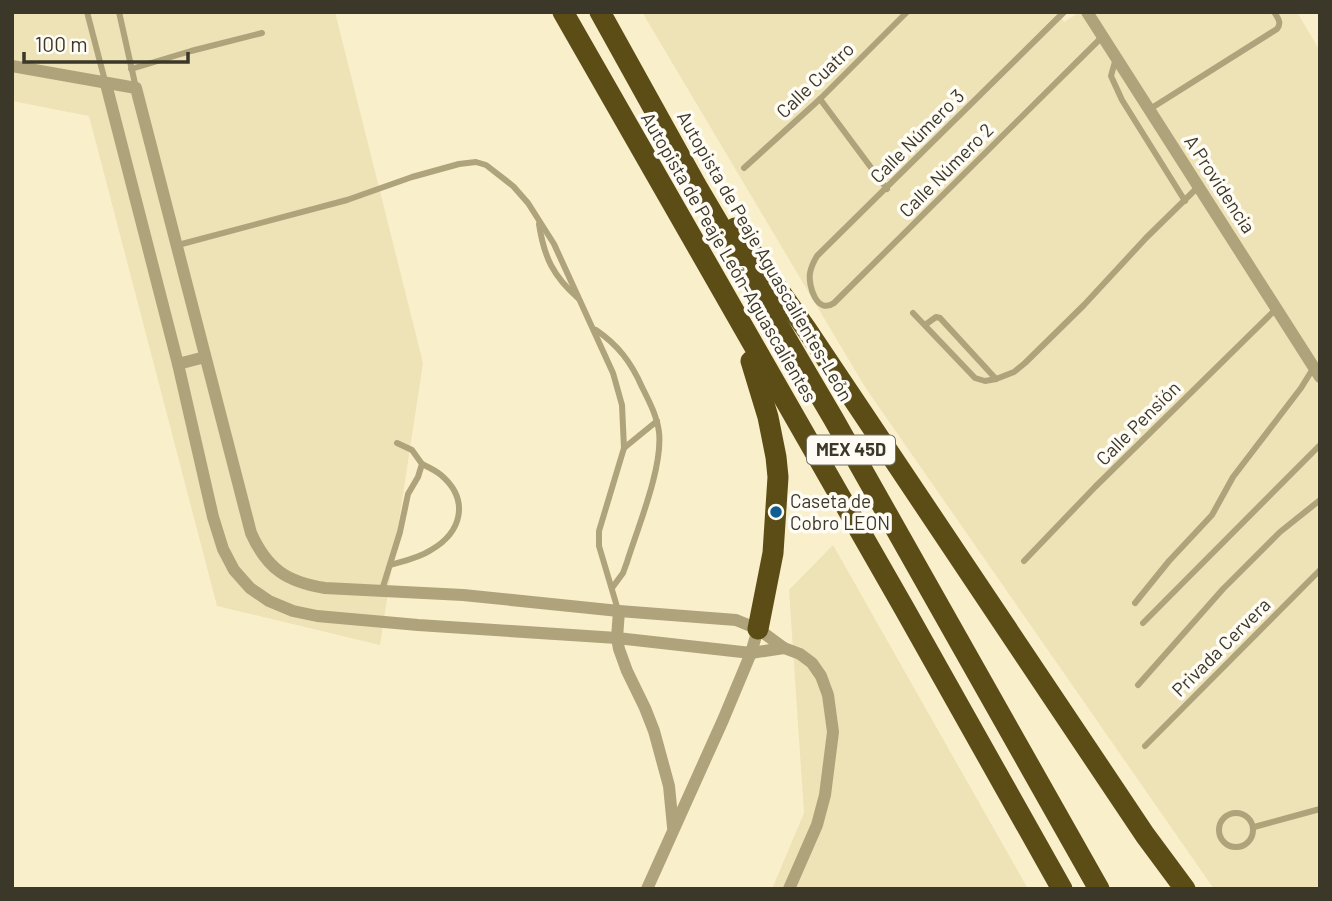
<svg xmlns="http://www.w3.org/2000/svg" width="1332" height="901" font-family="Barlow,sans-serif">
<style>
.built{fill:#eee2b7}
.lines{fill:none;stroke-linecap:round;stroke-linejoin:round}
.service{stroke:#aea37b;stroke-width:6}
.minor{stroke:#aea37b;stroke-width:12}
.motorway{stroke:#5c4d16;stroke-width:21}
.poi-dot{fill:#105e91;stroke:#fefcf5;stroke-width:2.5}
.labels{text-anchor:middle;stroke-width:7;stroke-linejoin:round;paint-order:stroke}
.shield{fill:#fefcf5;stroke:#767266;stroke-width:2}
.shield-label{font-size:18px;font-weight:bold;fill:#3b3729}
.street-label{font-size:19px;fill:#3b3729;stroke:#fefcf5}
.poi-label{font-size:19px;fill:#3b3729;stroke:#fefcf5;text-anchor:start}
</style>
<rect width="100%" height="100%" fill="#f9efca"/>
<!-- built -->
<g class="built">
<path d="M12,12h323l88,351 -43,282 -163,-39 -128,-490 -77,-15z"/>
<path d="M642,12h416l6,10 16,-10h217l23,39v838h-106l-349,-502z"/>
<path d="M833,545l195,344h-256l32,-76 -15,-223z"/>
</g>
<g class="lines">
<!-- service -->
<g class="service">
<path d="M87,12l18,69"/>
<path d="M119,12l17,76"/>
<path d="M1064,12l-247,244c-3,5 -6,11 -7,17 -2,13 7,42 24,30l268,-266"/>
<path d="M1116,58l-5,18 11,24 63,101"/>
<path d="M131,69l60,-18 71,-18"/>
<path d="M820,99l67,90"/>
<path d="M1150,109l127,-80c5,-6 1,-11 -3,-17"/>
<path d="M744,168l76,-69 87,-87"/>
<path d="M539,224c5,33 14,52 39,74"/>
<path d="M178,245l169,-45 65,-23 47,-13 17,-2 10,3 27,21 15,17 26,41 59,129 9,32 2,43 -25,83v15l19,64"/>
<path d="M913,313l62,65 10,3 11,-2 18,-7 11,-9 59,-58 62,-67 53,-52"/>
<path d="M925,325l11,-8 4,1 56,61"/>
<path d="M596,330c22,15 35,32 46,57 7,14 15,29 17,45 4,35 -21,95 -32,130l-4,11 -11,15"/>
<path d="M624,448l33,-27"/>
<path d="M1024,561l71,-74 181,-178"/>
<path d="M390,565c14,-4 29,-7 41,-15 31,-18 39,-50 10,-75 -6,-5 -13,-8 -19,-11"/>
<path d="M382,590l18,-58 8,-38 10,-17 4,-13 -10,-14 -15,-7"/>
<path d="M1135,603l34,-42 43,-46 21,-38 68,-89 13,-21"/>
<path d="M1143,623l177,-178"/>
<path d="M1138,685l85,-96 57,-57 40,-32"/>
<path d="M1145,746l175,-176"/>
<circle cx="1236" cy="830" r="17"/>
<path d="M1254,827l66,-18"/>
</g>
<!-- minor -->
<g class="minor">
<path d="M1087,12l233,365"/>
<path d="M12,66l124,22 115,445c16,36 36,49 74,55l138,7 156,16 117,9 22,9 26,19 16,6 12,9 9,13 7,19 5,37 -8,63 -8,30 -28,64"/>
<path d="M106,84l72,280 35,153 10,32 11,21 16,18 19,13 24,10 24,5 101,9 199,13 134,15 33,-5"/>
<path d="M178,364l27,-7"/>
<path d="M619,611l-2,27 2,11 8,22 18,37 9,23 15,55 4,41"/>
<path d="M647,889l76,-169 28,-67 7,-24"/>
</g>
<!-- motorway -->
<g class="motorway">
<path d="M563,12l341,596 158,281"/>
<path d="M600,12l96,173 137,233 266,471"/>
<path d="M735,228l72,102 338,505 40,54"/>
<path d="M751,361l17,56 8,40 2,20 -5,76 -15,76"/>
</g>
</g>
<!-- markers -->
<circle class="poi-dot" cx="776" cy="512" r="7"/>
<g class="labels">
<!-- shield labels -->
<rect class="shield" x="807" y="435.5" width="88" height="29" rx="5"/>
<g class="shield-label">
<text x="851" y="456">MEX 45D</text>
</g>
<!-- street labels -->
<g class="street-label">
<text transform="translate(815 80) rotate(-44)" y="7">Calle Cuatro</text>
<text transform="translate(917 136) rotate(-45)" y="7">Calle Número 3</text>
<text transform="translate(946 170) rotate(-45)" y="7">Calle Número 2</text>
<text transform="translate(1220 184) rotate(57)" y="7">A Providencia</text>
<text transform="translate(765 256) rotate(60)" y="7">Autopista de Peaje Aguascalientes-León</text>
<text transform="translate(729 257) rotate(60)" y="7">Autopista de Peaje León-Aguascalientes</text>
<text transform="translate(1138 423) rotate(-45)" y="7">Calle Pensión</text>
<text transform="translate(1221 647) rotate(-45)" y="7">Privada Cervera</text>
</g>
<!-- poi labels -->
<g class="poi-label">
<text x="790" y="508">Caseta de<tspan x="790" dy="22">Cobro LEON</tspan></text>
</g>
</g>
<!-- border -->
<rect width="1332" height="901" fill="none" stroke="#3b3729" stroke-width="28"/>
<!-- scale -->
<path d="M24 52v10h164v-10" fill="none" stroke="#3b3729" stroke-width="3.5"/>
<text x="35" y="52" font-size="21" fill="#3b3729" stroke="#fefcf5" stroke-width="5" paint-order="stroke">100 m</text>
</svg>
